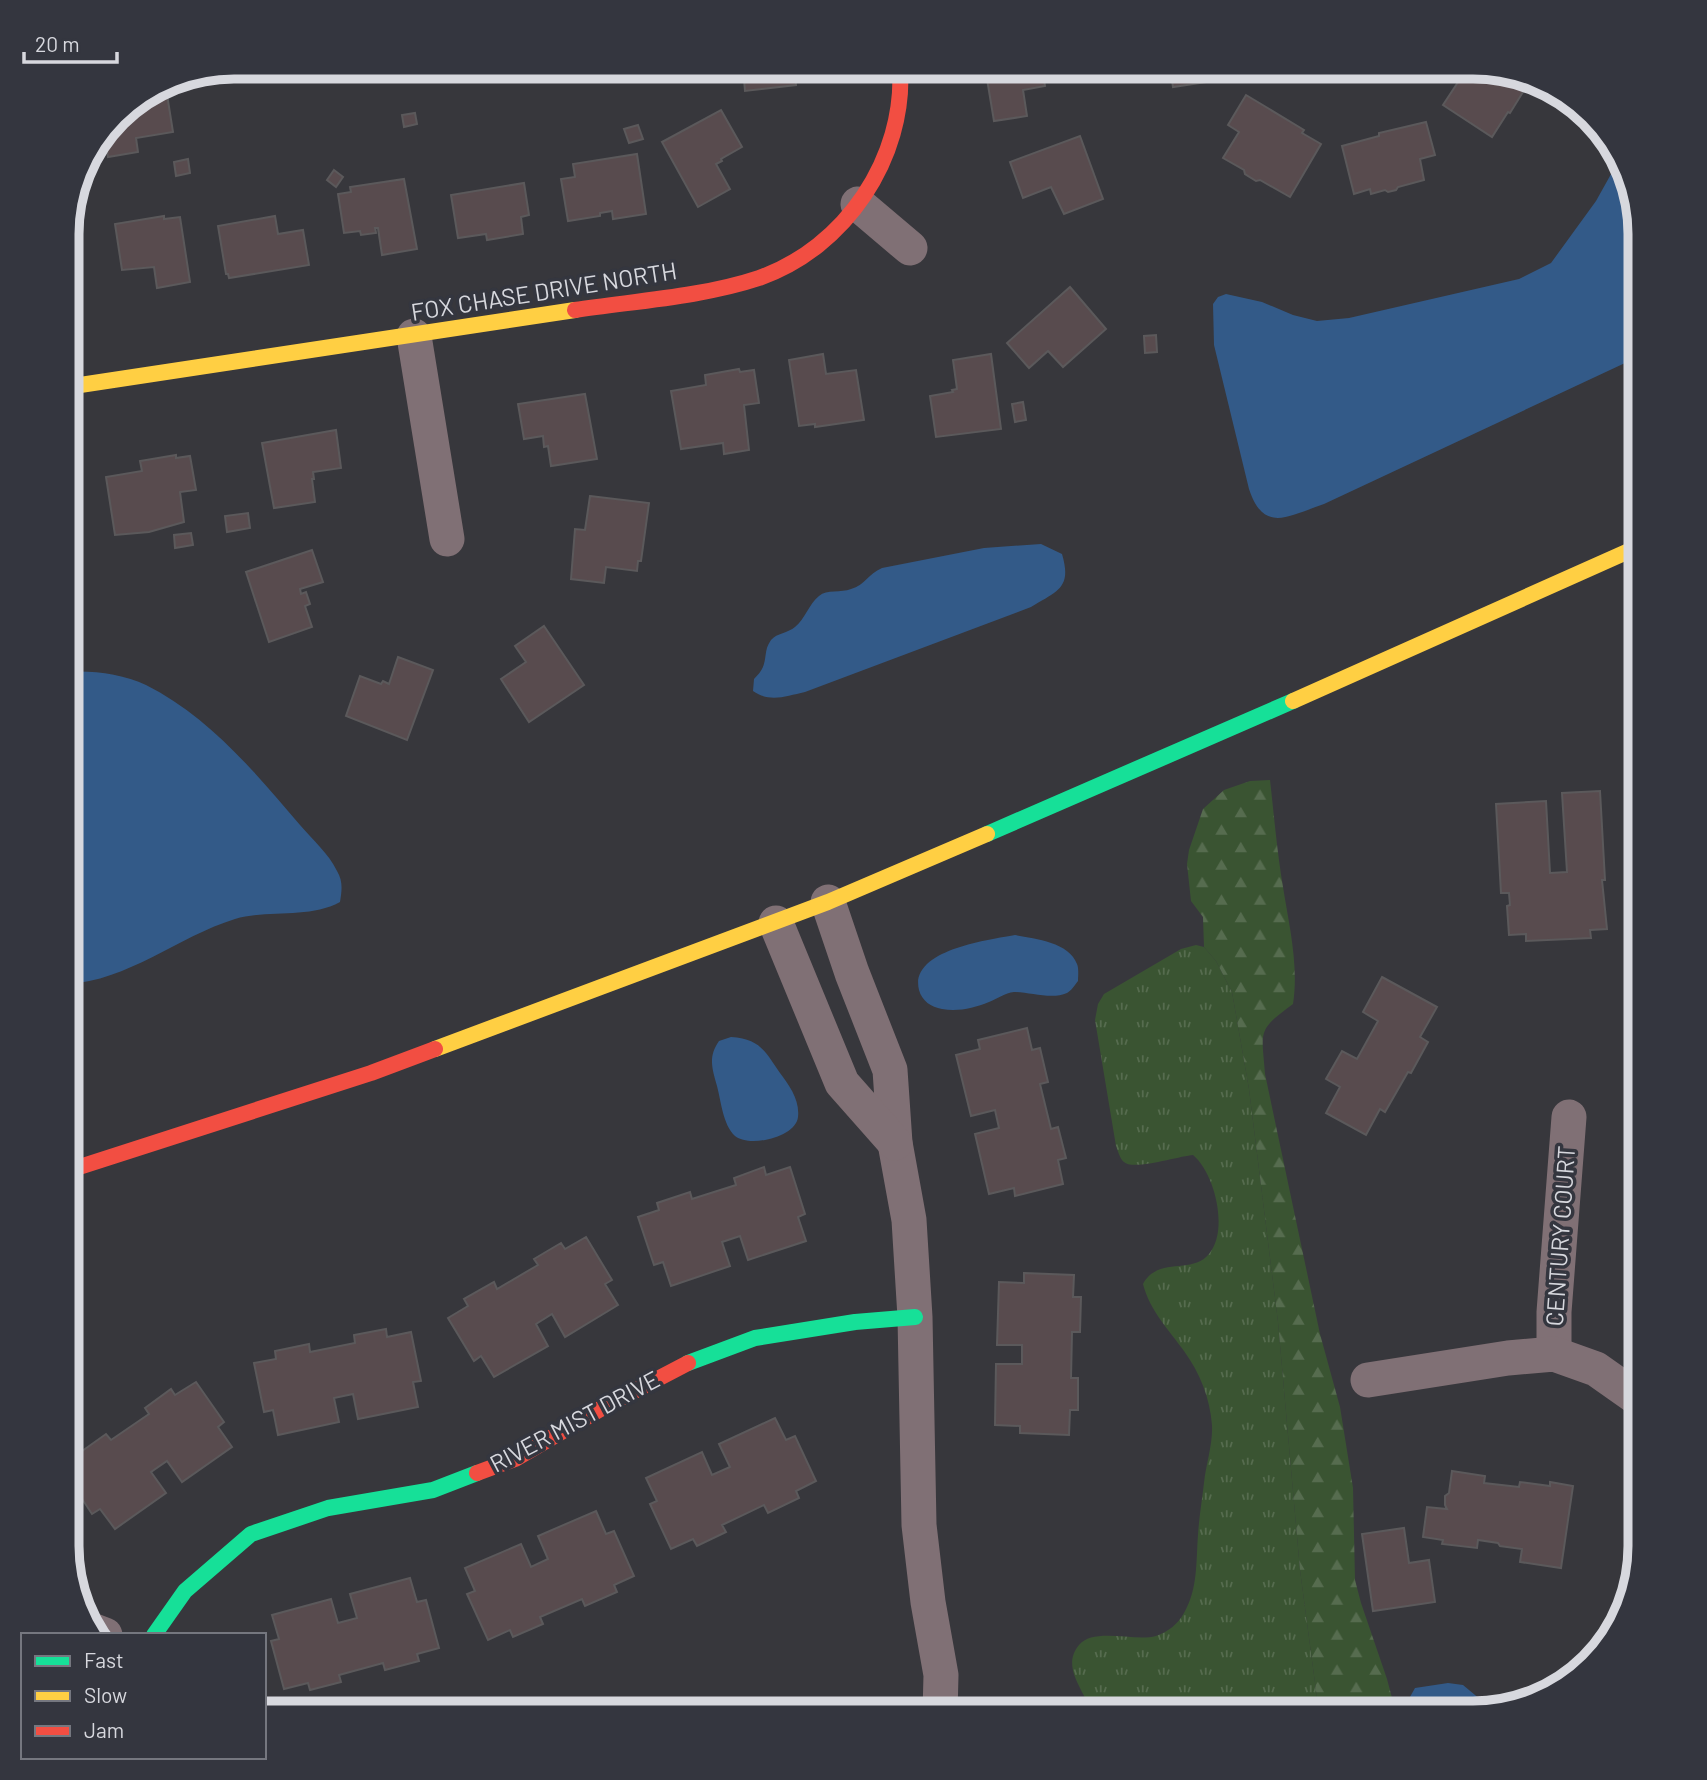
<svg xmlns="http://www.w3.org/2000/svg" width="1707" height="1780" font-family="Barlow,sans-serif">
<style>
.grass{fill:url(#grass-tufts)}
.forest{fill:url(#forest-firs)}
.water{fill:#335a88}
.building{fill:#584b4e;stroke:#5b595b;stroke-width:2}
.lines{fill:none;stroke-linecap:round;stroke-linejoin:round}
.street{stroke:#807075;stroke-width:35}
.fast{stroke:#16e098;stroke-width:16}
.slow{stroke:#ffcf43;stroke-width:16}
.jam{stroke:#f24e42;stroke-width:16}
.labels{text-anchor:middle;stroke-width:7;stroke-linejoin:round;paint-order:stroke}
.street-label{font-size:24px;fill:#d7d8de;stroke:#34363f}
.rim{fill:none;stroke:#d7d8de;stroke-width:9}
</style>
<defs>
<pattern id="grass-tufts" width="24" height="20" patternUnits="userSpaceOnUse" patternTransform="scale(1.75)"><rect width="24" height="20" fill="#3a5432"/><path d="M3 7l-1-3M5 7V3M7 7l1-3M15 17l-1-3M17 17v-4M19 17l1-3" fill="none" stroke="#566c4f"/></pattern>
<pattern id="forest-firs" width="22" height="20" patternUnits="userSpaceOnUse" patternTransform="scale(1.75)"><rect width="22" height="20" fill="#3a5432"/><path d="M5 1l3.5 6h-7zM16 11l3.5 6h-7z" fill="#566c4f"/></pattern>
</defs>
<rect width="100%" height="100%" fill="#37373c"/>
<!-- grass -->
<path class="grass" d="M1196,945l8,2 12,14 16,31 17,97 29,233 22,248 19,143h-228c-5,-22 -31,-45 -12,-68 15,-18 56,-3 77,-9 12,-4 22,-12 28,-23 14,-24 12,-51 14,-78 1,-17 4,-35 6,-52 2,-19 9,-39 8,-58 -2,-27 -12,-52 -28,-74 -15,-21 -34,-40 -41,-67 15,-28 49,-9 66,-30 20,-23 6,-81 -16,-99 -14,1 -60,16 -69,7 -4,-3 -6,-11 -8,-16l-21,-126 3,-16 6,-10 77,-45z"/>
<!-- forest -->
<path class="forest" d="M1270,780c4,35 7,71 13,107 6,38 16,78 10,117 -37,27 -31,27 -28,70l55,260 20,73 13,81 2,92 6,23 26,76 9,34h-77l-19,-143 -22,-248 -29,-233 -17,-97 -16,-31 -12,-14 -1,-30 -12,-16 -4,-37 2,-14 14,-41 21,-19 26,-9z"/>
<!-- water -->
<g class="water">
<path d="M1620,158c29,45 20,144 20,198l-316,148c-36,12 -60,30 -75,-15l-35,-144 -1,-41 5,-7 8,-3 36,8 31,13 24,6 32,-3 170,-39 32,-16 45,-62z"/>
<path d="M1041,544l21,10c10,34 -4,37 -31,53l-226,85c-19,4 -35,11 -52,-1l1,-12c17,-16 7,-25 17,-39 6,-7 17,-7 24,-13 10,-8 14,-23 24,-31 8,-7 22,-3 32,-7 14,-4 17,-15 31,-21l102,-20z"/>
<path d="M67,672c24,-2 56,2 79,13 62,31 110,88 154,140 12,14 29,29 37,46 6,10 5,19 3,31 -31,17 -71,7 -105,17 -58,18 -107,62 -168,65z"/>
<path d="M1015,935c20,4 54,7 62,29 2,4 1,13 1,17 -3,4 -7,10 -11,12 -15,7 -37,-1 -53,-1 -9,1 -17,7 -25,10 -15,6 -31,10 -47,7 -11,-2 -20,-8 -23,-19 -10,-40 69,-50 96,-55z"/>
<path d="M731,1037c29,2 34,14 49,36 9,12 20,27 18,44 -2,20 -48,31 -63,19 -12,-11 -14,-35 -18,-50 -5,-18 -9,-29 2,-45z"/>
<path d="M1448,1683l15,2 30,25 -19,3h-70l2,-9 9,-16z"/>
</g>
<!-- building -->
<g class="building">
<path d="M743,67h51l2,18 -51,6z"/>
<path d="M985,67h57l3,19 -22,4 4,26 -33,5z"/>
<path d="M1170,67h61l2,11 -60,9z"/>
<path d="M1468,67h16l47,12 -21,34 -2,-1 -16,25 -49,-32z"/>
<path d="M165,82l8,50 -37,6 2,14 -30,5 -2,-14h-3l-1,-7 21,-28z"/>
<path d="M1246,95l58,35 -2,3 19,11 -31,53 -30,-17 -4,1 -11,-7 -1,-4 -21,-12 16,-26 -11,-7z"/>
<path d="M721,110l21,37 -21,12 1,2 -6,3 14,25 -32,18 -36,-65z"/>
<path d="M415,113l2,11 -13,3 -2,-12z"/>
<path d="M1426,122l9,33 -15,4 4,21 -26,7 -2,3 -8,2 -3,-2 -14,4 -1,-5 -16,5 -12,-48 37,-10v-3z"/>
<path d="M638,125l5,14 -14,4 -5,-14z"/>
<path d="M1080,136l23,63 -39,15 -13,-27 -28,11 -13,-36z"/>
<path d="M637,154l9,60 -33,5 -1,-8 -12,2v3l-32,5 -7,-42 14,-2 -2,-13z"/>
<path d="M188,159l2,14 -14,3 -2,-14z"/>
<path d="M334,170l9,7 -7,10 -9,-7z"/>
<path d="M404,179l13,70 -35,6 -4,-27h-3l1,5 -15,2 -1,-4 -16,2 -6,-39 13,-2 -1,-5z"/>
<path d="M524,183l5,32 -8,2 2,17 -36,6 -1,-6 -28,4 -7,-43z"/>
<path d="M164,216v3l16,-2 10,65 -33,6 -3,-21 -32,3 -7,-46z"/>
<path d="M275,216l3,18 25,-4 6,35 -80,13 -1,-4h-2l-8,-48z"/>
<path d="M1070,287l36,42 -43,38 -15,-16 -19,17 -22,-25z"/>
<path d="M1156,335l1,17 -12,1 -1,-17z"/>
<path d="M823,354l3,20 30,-4 8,50 -49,7v-3l-16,2 -10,-66z"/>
<path d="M991,354l10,75 -65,8 -6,-41 23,-4 -1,-2 5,-1 -4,-29z"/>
<path d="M739,369l1,3 14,-2 5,33 -15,2 5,45 -25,4 -1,-11 -42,6 -10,-58 35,-6 -1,-10z"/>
<path d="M585,394l12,65 -46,7 -3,-20 -4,1 -1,-11 -19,3 -6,-35z"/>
<path d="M1023,402l3,18 -11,2 -3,-18z"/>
<path d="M336,430l5,38 -28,4 1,7h-2l3,23 -41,6 -12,-65z"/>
<path d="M176,455v3l14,-2 6,34 -16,2 4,30 -35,10 -34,3 -9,-58 36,-6 -2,-10z"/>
<path d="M70,473l9,62 -12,2v-63z"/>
<path d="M590,496l59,7 -8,58h-3l-1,10 -31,-4 -2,16 -33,-4 4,-50 10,1z"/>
<path d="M248,513l2,15 -23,4 -2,-16z"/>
<path d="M191,533l2,12 -18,3 -1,-13z"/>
<path d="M312,550l11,32 -23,7 1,5 5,-2 4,12 -5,2 7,21 -43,15 -23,-70z"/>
<path d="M544,626l40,59 -55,37 -28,-43 25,-17 -11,-16z"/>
<path d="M398,657l35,13 -26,70 -61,-24 14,-40 21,8 2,-3 6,3z"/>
<path d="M1600,791l5,89h-3l5,49 -17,1 1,8 -65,3v-7l-17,1 -2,-29 3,-1 -1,-12h-8l-5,-89 50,-3 4,72 17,-1 -5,-79z"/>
<path d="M1382,977l55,30 -17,30 8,5 -17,31 -3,-1 -23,40 -5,-3 -14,26 -40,-22 14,-26 -14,-8 16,-28 15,8 21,-38 -15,-9z"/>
<path d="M1027,1028l5,22 8,-2 8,34 -8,2 11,45 7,-2 8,31 -8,2 5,24 -48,12 -1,-8 -25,6 -14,-60 24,-6 -4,-18 -24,6 -15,-61 24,-6 -2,-9z"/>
<path d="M764,1167l2,8 24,-8 15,47 -7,3 8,24 -58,19 -8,-24 -18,6 8,24 -59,20 -8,-24 -9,3 -16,-48 21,-7 -2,-7 33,-11 2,7 44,-14 -2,-7z"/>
<path d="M586,1237l26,43 -7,4 13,21 -53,32 -13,-23 -16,10 12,22 -54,31 -13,-21 -7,5 -26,-43 20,-12 -4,-7 30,-17 3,7 41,-24 -4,-6 27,-16 4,6z"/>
<path d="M1024,1273l50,2 -1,22h8l-1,35h-8l-1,46h7v32h-8l-1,25 -49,-2v-7l-25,-1 1,-61h26v-19h-25l2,-63 25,1z"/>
<path d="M386,1329l1,8 24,-5 10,49 -8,1 5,25 -60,12 -5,-25 -19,4 5,24 -61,13 -5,-25 -9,2 -10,-49 22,-4 -1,-8 34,-7 1,8 45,-9 -1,-8z"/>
<path d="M196,1382l28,40 -6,5 14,20 -50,35 -15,-21 -16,11 15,21 -51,36 -15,-20 -8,5 -25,-38v-4l15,-12 -4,-6 28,-20 5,6 38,-26 -4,-6 26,-19 4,6z"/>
<path d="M775,1418l11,22 9,-4 21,45 -20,10 3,7 -31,15 -4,-8 -42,20 4,7 -29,14 -4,-7 -22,10 -21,-45 7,-3 -11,-23 56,-26 10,23 18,-8 -11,-23z"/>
<path d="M1452,1471l33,5 -1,7 35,4 1,-5 30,4v-4l23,4 -12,82 -41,-6 2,-13 -22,-3 -2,-3 -20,-3 -1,8 -35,-4 1,-4 -20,-3 4,-30 20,2 -2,-4v-9l4,-3z"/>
<path d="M596,1511l10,23 8,-3 20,45 -20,9 3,7 -32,14 -3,-7 -42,18 3,7 -30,13 -3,-7 -22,10 -21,-46 8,-3 -10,-23 56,-24 10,23 17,-8 -10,-23z"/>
<path d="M1404,1528l5,35 20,-3 6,42 -62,9 -11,-77z"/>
<path d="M410,1578l7,24 9,-2 13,48 -22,6 2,7 -34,9 -2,-7 -44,12 2,7 -31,8 -2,-7 -24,6 -13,-48 8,-2 -7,-24 59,-16 7,24 19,-5 -7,-24z"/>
</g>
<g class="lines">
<!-- street -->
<g class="street">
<path d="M858,204l52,44"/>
<path d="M414,336l33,203"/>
<path d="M828,902l24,71 38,97 5,73 14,77 6,97 4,208 9,77 13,73 -1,38"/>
<path d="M776,923l66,160 53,60"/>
<path d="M1554,1354v-42l15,-195"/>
<path d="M1368,1380l140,-22 46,-4 42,15 44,31"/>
<path d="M92,1630l13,5"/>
</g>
<!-- fast -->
<g class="fast">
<path d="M987,834l306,-133"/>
<path d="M688,1363l67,-25 100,-16 60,-5"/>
<path d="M154,1635l31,-44 66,-57 77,-26 105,-18 44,-17"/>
</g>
<!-- slow -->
<g class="slow">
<path d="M67,387l508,-77"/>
<path d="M1293,701l347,-155"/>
<path d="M435,1049l393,-147 159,-68"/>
</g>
<!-- jam -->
<g class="jam">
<path d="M575,310c59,-9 127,-13 184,-32 86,-30 147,-120 141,-211"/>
<path d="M67,1171l304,-98 64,-24"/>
<path d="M477,1473l38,-14 87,-51 86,-45"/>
</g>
</g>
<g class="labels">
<!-- street labels -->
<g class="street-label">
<text transform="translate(544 292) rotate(-9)" y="8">FOX CHASE DRIVE NORTH</text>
<text transform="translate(1561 1236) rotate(-86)" y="8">CENTURY COURT</text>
<text transform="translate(575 1422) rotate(-28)" y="8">RIVER MIST DRIVE</text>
</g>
</g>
<!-- crop -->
<path d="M0 0H1707V1780H0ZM234 79H1473A155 155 0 0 1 1628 234V1546A155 155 0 0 1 1473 1701H234A155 155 0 0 1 79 1546V234A155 155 0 0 1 234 79Z" fill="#34363f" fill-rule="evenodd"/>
<path class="rim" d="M234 79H1473A155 155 0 0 1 1628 234V1546A155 155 0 0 1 1473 1701H234A155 155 0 0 1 79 1546V234A155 155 0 0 1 234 79Z"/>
<!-- legend -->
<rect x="21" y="1633" width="245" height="126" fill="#34363f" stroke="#75777f" stroke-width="2"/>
<rect x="35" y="1656" width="35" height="10" fill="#16e098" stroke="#75777f" stroke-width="2"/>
<text x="84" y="1668" font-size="21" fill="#d7d8de">Fast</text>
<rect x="35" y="1691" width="35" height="10" fill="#ffcf43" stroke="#75777f" stroke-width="2"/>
<text x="84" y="1703" font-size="21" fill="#d7d8de">Slow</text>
<rect x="35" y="1726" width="35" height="10" fill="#f24e42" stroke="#75777f" stroke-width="2"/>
<text x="84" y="1738" font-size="21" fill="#d7d8de">Jam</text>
<!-- scale -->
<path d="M24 52v10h93v-10" fill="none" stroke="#d7d8de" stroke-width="3.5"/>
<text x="35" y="52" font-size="21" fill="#d7d8de" stroke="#34363f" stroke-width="5" paint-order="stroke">20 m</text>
</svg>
